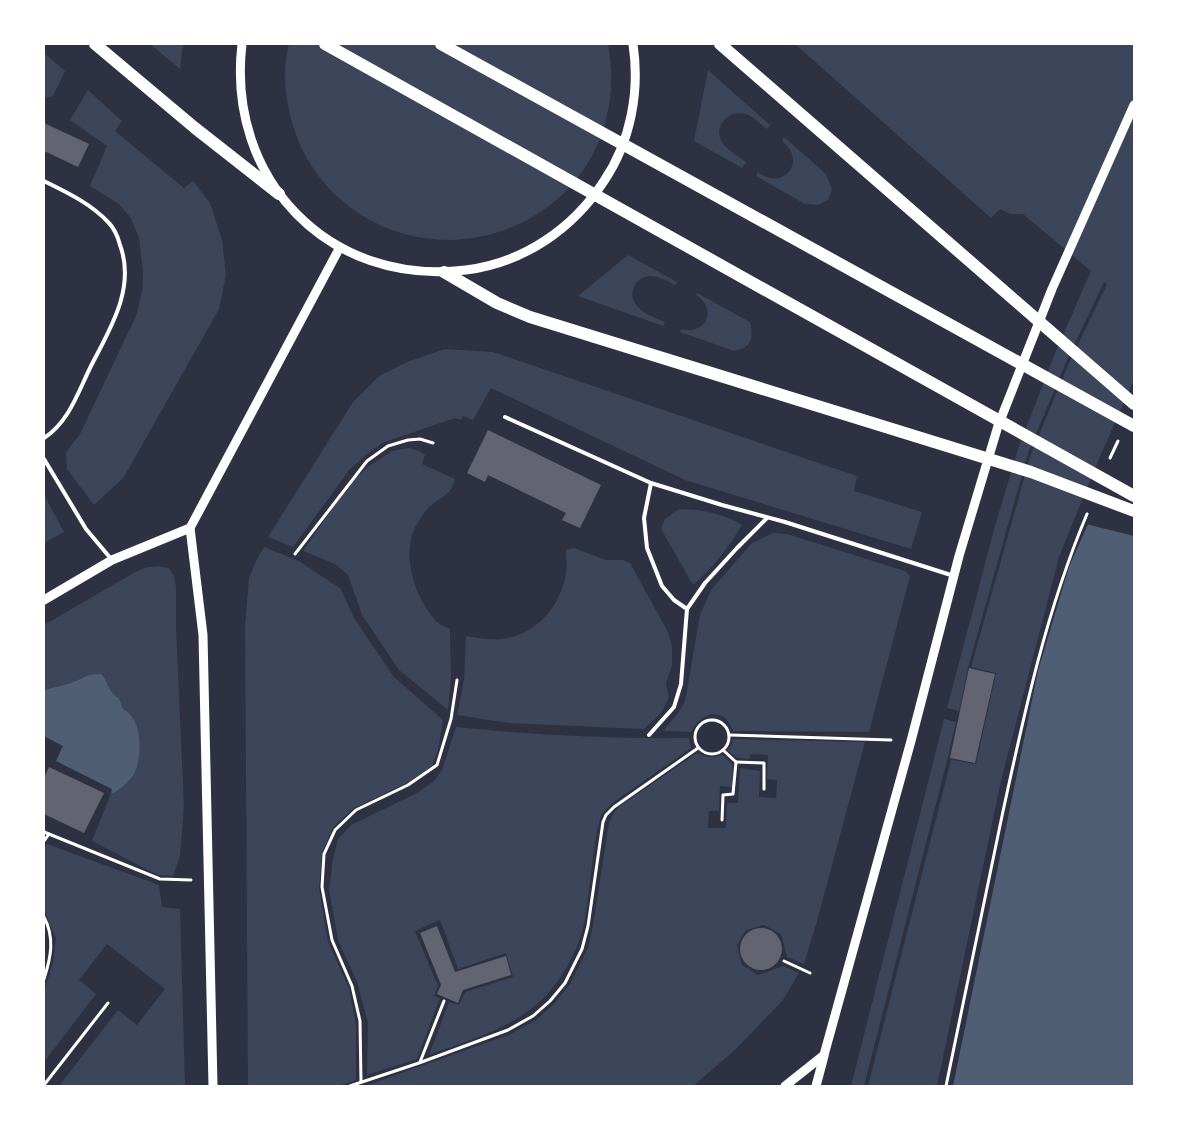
<svg xmlns="http://www.w3.org/2000/svg" width="1178" height="1130" font-family="Rubik,sans-serif">
<style>
.green{fill:#3c4559}
.water{fill:#4f5d75}
.pier{fill:#2d3142}
.building{fill:#626471}
.lines{fill:none;stroke-linecap:round;stroke-linejoin:round}
.path{stroke:#fff;stroke-width:3}
.service{stroke:#fff;stroke-width:4}
.tertiary{stroke:#fff;stroke-width:9}
.primary{stroke:#fff;stroke-width:12}
</style>
<rect width="100%" height="100%" fill="#2d3142"/>
<!-- green -->
<g class="green">
<path d="M150,44h33l-3,25z"/>
<path d="M289,44h319c4,24 5,47 -1,71 -24,110 -153,158 -246,100 -29,-19 -52,-46 -64,-78 -11,-28 -16,-64 -8,-93z"/>
<path d="M795,44h339v336l-36,81 -39,96 -58,224 -64,305h-69l83,-326 25,4 20,-91 -25,-6 60,-213 38,-91 38,-79 -3,-2 -37,78 -39,93 -60,215 -9,43 -12,-3 48,-182 23,-77 37,-96 36,-82 -68,-57h-13l-10,-5 -9,9z"/>
<path d="M44,53l21,18 -12,25 -9,2z"/>
<path d="M708,70l62,55 -3,4c-7,-5 -14,-13 -22,-15 -17,-5 -32,13 -23,28 6,9 16,14 24,20l-4,6 -48,-27z"/>
<path d="M88,90l34,31 -7,10 69,57 9,-7 17,22 12,37 4,35 -7,34 -95,168 -30,28 -27,-36 -1,-17 14,-18 56,-118 6,-24 1,-19 -4,-35 -8,-20 -12,-14 -29,-18 17,-40 -37,-26z"/>
<path d="M784,137l42,37 6,16 -4,10 -10,5 -13,-1 -49,-28 2,-4c25,20 50,-11 24,-31z"/>
<path d="M628,255l49,27 -2,3c-7,-4 -17,-10 -26,-9 -14,1 -22,19 -12,30 6,8 19,12 28,16l-2,4 -85,-30z"/>
<path d="M697,293l53,29c4,17 1,26 -16,29l-54,-19 1,-3c26,6 37,-20 15,-34z"/>
<path d="M445,349l48,3 364,124 -3,15 68,21 -11,37 -226,-69 -194,-92 -18,32 -10,-4 -2,4 -6,-2 -73,25 -16,12 -16,14 -57,78 -25,-10 85,-135 26,-26 28,-14z"/>
<path d="M409,448l10,3 6,4 -3,9 33,15c-4,19 -20,19 -30,33 -5,6 -11,16 -13,24 -8,28 5,65 25,86 3,3 9,5 13,7l1,50 -3,31 -49,-40 -37,-55 -14,-40 -13,-11 -32,-13 46,-67 19,-17 24,-16z"/>
<path d="M44,495l20,37 -20,11z"/>
<path d="M679,509c21,0 44,4 63,16 -14,23 -29,43 -49,60l-32,-56 4,-10z"/>
<path d="M773,533l14,1 118,37 5,5 -41,156 -136,-1c-8,-25 -32,-20 -42,1l-28,-1 15,-18 7,-12 15,-86 11,-25 41,-47z"/>
<path d="M264,547l35,14 42,28 13,29 40,59 49,43 -5,30 -6,16 -23,16 -55,26 -21,19 -11,26 -3,35 9,54 21,46 7,37v55l-18,6h-90l-3,-460 4,-48 8,-19z"/>
<path d="M574,548l32,12h17l7,3 38,69 4,15v18l-6,18 3,15 -8,15 -17,16 -136,-6 -51,-8 7,-36 2,-43c14,2 28,5 42,2 32,-7 53,-34 58,-65 1,-7 0,-15 0,-23z"/>
<path d="M159,566l10,2 5,8 2,11v41l8,178 -4,50 -7,20 -15,-1 -66,-34 19,-48h3c7,-8 18,-18 22,-27 8,-17 3,-48 -13,-57l-4,-11 -7,-5 -8,-15 -15,-3 -18,8 -27,7v-65l93,-54 11,-4z"/>
<path d="M944,719l12,3 -8,35 -84,329h-13z"/>
<path d="M456,727c78,8 156,12 233,11l2,10 -80,56 -10,11c-10,37 -10,76 -18,114 -4,14 -9,25 -16,38 -32,56 -82,67 -138,88l20,-53 10,3 6,-13 48,-15 -7,-24 -48,16 -18,-49 -25,11 23,55 -4,10 6,2 -23,61 -50,16 1,-52 -11,-41 -19,-42 -9,-50 4,-31 5,-20 13,-14 66,-32 17,-12 8,-11z"/>
<path d="M733,739l132,3 -49,183 -12,39 -17,-7 -6,-23 -17,-9 -18,5 -9,15 5,20 16,10 25,-9 16,7 -16,27 -47,49 -43,37h-328l146,-52 25,-14 18,-16 16,-20 18,-36 5,-23 16,-103 6,-11 5,-5 77,-53c9,5 15,5 25,2l11,10 -1,22 -12,-1 -1,25h-10l-1,17h18l1,-25h11l2,-35 20,3 -1,26 17,1 1,-18 -10,-1 1,-24 -18,-1v5l-13,-1 -10,-8 4,-4z"/>
<path d="M47,844l112,41 3,22 18,2 5,177h-126l59,-76 19,15 28,-36 -58,-45 -28,36 17,14 -52,68v-71l9,-28 3,-24 -12,-29v-61z"/>
</g>
<!-- water -->
<g class="water">
<path d="M1134,420v666h-181l85,-415 31,-104z"/>
<path d="M101,674c8,8 6,17 18,24l4,11c20,10 20,47 11,65 -5,8 -13,14 -20,19h-3l1,-4 -56,-28 7,-15 -19,-10v-46l27,-7 18,-8z"/>
</g>
<!-- pier -->
<path class="pier" d="M1134,417v119l-48,-12 46,-105z"/>
<!-- building -->
<g class="building">
<path d="M44,123l45,21 -11,23 -34,-16z"/>
<path d="M488,430l113,55 -21,43 -18,-8 4,-7 -78,-38 -3,7 -18,-9z"/>
<path d="M969,668l26,6 -20,89 -25,-5z"/>
<path d="M49,767l55,26 -20,40 -40,-19v-36z"/>
<path d="M437,926l18,46 51,-16 5,19 -48,15 -5,13 -21,-9 4,-9 -21,-52z"/>
<circle cx="761" cy="949" r="21"/>
</g>
<g class="lines">
<!-- path -->
<g class="path">
<path d="M1110,458l8,-17"/>
<path d="M295,554l72,-93 21,-15 20,-6 12,-1 13,4"/>
<circle cx="712" cy="737" r="17"/>
<path d="M729,735l162,5"/>
<path d="M736,762l28,1v26"/>
<path d="M722,820l1,-25 10,-1 3,-32 -13,-12"/>
<path d="M44,832l116,47 31,1"/>
<path d="M44,841l5,-7"/>
<path d="M44,917c11,21 7,40 0,62"/>
<path d="M784,961l26,12"/>
<path d="M420,1062l24,-61"/>
<path d="M361,1082l-1,-61 -8,-35 -20,-46 -10,-53 2,-33 11,-24 21,-20 52,-25 29,-20 14,-46 6,-39"/>
<path d="M44,1085l64,-82"/>
<path d="M350,1086l69,-23 89,-33 25,-14 17,-15 15,-18 17,-34 6,-23 15,-104 3,-7 8,-8 84,-59"/>
<path d="M946,1086c18,-90 37,-180 56,-270 22,-102 44,-205 85,-302"/>
</g>
<!-- service -->
<g class="service">
<path d="M44,181c22,11 46,22 64,41 6,6 10,15 12,23 16,43 -10,84 -29,121 -13,26 -22,56 -47,72"/>
<path d="M505,417l146,66 71,22 63,17 169,54"/>
<path d="M44,459l42,70 26,31"/>
<path d="M651,483l-7,35 3,30 15,38 12,14 13,9"/>
<path d="M649,735l25,-28 7,-23 6,-75 18,-26 32,-35 30,-30"/>
</g>
<!-- tertiary -->
<g class="tertiary">
<path d="M242,44c-16,135 87,243 224,226 57,-7 107,-41 138,-89 27,-40 36,-90 29,-137"/>
<path d="M190,528l13,107 10,451"/>
<path d="M44,600l68,-40 78,-32 150,-281"/>
<path d="M785,1086l39,-31 87,-314 48,-185 39,-130 54,-137 82,-184"/>
<path d="M816,1086l8,-30"/>
</g>
<!-- primary -->
<g class="primary">
<path d="M95,44l100,84 84,66"/>
<path d="M325,44l809,452"/>
<path d="M441,44l693,382"/>
<path d="M720,44l414,360"/>
<path d="M444,272l53,31 33,14 501,155 103,39"/>
</g>
</g>
<!-- border -->
<rect width="1178" height="1130" fill="none" stroke="#ffffff" stroke-width="90"/>
</svg>
